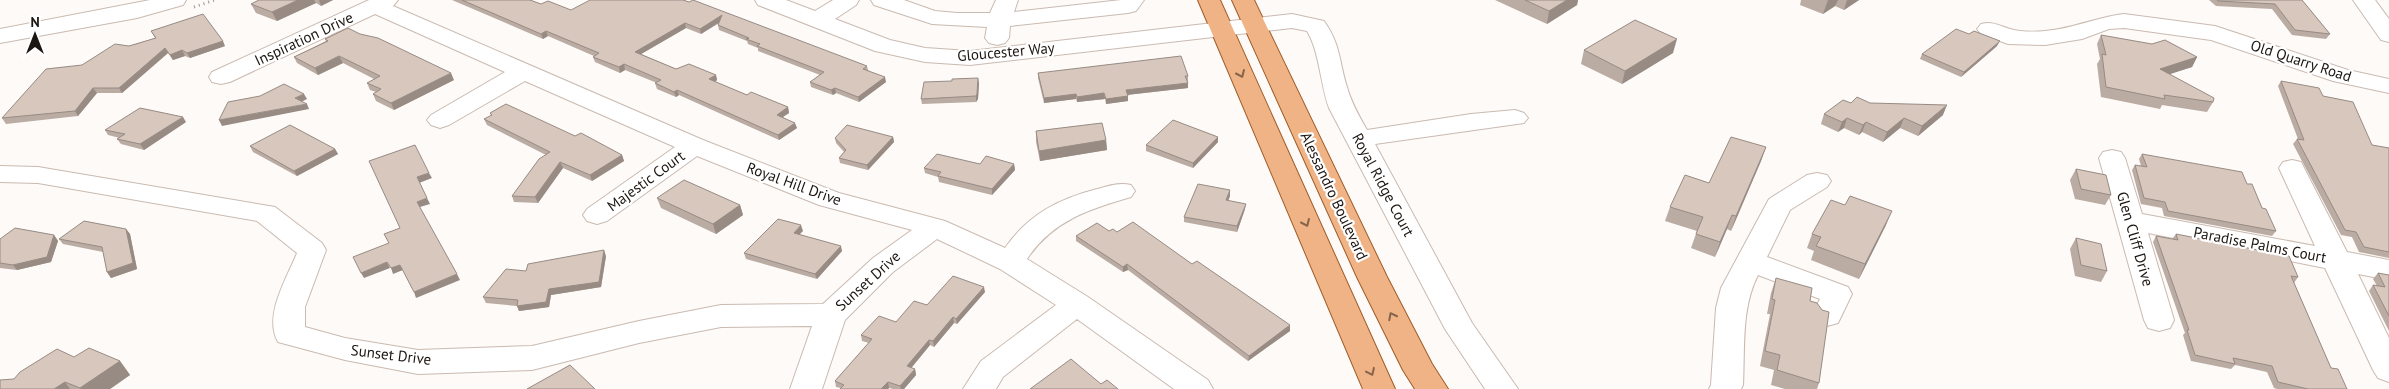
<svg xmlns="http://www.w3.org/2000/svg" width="2389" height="389" font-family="'PT Sans',sans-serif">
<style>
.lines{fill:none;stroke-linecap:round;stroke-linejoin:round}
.minor-casing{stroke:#cabab0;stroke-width:2}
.major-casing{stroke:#9f5c28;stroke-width:2}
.path{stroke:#9b9694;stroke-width:3;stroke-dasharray:1 4;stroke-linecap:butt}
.minor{fill:#fff;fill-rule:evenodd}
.major{fill:#efb385;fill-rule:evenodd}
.wall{fill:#baaba3}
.shaded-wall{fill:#978b84}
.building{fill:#d8c7bd;stroke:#978b84}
.oneway{stroke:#86644c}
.labels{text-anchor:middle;stroke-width:4.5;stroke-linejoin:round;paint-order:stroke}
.street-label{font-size:15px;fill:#1c1612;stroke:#fff}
</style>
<rect width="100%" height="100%" fill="#fdfaf8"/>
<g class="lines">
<defs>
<g id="minor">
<path d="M150,0h36l-3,5 -46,13 -137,25v-14z"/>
<path d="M369,0h29l-5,6 310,134 136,53 106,28 60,27c23,-33 53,-49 92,-59 12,-3 22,-7 34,-4l4,6 -4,6c-42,12 -79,24 -104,62l61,38 120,83 5,9h-39l-97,-70 -74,58 -7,12h-33l18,-28 75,-56 -56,-36 -63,-30 -44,33 -48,48 -23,69h-32l22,-63 -91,1 -82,16 -107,27 -114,4 -73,-14 -67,-18c-15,-26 9,-64 19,-89l-40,-32 -219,-38 -38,-1v-16l38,1 237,40 47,36 4,7 -21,57v20l40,11 73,12 114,-4 107,-25 82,-16 102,-1 50,-46 39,-28 -93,-25 -122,-49 -90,65 -10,3 -10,-3 -4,-6 4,-6 88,-62 -150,-66 -76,44 -9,3 -9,-3 -4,-5 4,-5 74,-43 -130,-58 -145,68 -9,2 -9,-2 -3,-5 3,-5z"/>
<path d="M755,0h31l29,11 18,-11h26l-3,5 -21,14 55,21 35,8 45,3 322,-37 32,7c17,24 15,41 23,66 4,15 12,29 20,43l104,-16 44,-4 9,3 4,5 -4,5 -149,21 97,179 46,66h-33l-40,-60 -116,-221c-9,-25 -9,-55 -22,-77l-15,-3 -322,37 -45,-3 -50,-11 -117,-46z"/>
<path d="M871,0h33l31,11 22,2h33l6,-13h22l-4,12 107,-12h23l-8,11 -8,2 -118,13 -1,12 -4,5 -8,2 -8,-2 -4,-5 2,-11 -55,-3 -58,-19z"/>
<path d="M2353,0h22l14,19v23l-8,-2z"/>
<path d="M2124,14l91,12 133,44 41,9v14l-56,-12 -122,-41 -87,-12 -15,1 -27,10 -37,6 -37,-1 -27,-10 -4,-5 4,-5c12,-3 18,2 29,5 10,3 25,3 35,2 27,-2 52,-14 79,-17z"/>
<path d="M2112,150l9,2 4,6 17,56 173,32 -36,-78 4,-6 9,-2 9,2 46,90 42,8v20l-31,-6 31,64v44l-11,-4 -5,-8 -48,-102 -177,-35 26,87 -4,8 -11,3 -11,-3 -4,-8 -45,-162 4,-6z"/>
<path d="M1817,173l10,2 4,6 -4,6 -37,23 -23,47 81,30 4,7 -14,29 -11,3 -11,-3 -4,-8 8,-16 -62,-24c-17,33 -13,73 -15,110l-2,4h-32l2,-4 5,-77 5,-20 48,-89 38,-24z"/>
</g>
<g id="major">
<path d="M1198,0h22l175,389h-32z"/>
<path d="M1232,0h22l133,277 45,87 16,25h-33l-12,-19 -46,-93z"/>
</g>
</defs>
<!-- minor casing -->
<use href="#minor" class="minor-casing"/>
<!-- major casing -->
<use href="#major" class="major-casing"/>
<!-- path -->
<path class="path" d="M194,7l21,-7"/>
<!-- minor -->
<use href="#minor" class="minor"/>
<!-- major -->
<use href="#major" class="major"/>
</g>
<!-- wall -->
<g class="wall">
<path d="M259,0h74l-12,6 -5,-3 -39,18 -21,-8 -5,-9z"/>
<path d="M452,0h78l11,4 30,6 112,-10 184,66 1,4 18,12 -27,20 -23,-9 -3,2 -22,-8 -1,-5 10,-7 -62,-24v-3l-10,-4 -1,-3 -28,-11 -1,-5 1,-2 -18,11 -15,-6 -45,26 35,15 40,6 1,5 -2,2 32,13 41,12 1,6 -6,4 14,11 -18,12 -100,-45 -3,2 -19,-8 -2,-6h2l-32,-13 -5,3 -25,-11 -2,-5 1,-1 -46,-20 -5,3z"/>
<path d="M1495,0h83l-1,5 -30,19z"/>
<path d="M1801,0h58l-15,10 -9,-4 -12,8 -23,-9z"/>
<path d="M2209,0h93l28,34 -4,5 -34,-4 -20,-26 -56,-3z"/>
<path d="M151,31l74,15 -35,12 -5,-2 -12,4 -5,-7 -46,40h-25l-19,23 -72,8 -4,-6 80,-53 47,-19 26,-8z"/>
<path d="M2101,35l96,22 -5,10 -23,7 44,28 -6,10 -45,-7 -2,4 -59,-12 -4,-33 3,-5 -3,-15z"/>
<path d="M325,39l129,41 -60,30 -18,-9 -3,-7 3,-2 -6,-2 -3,-7 7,-4 -31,-16 -25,12 -21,-12 -3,-6 32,-16z"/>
<path d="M1997,46l-36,31 -41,-18 2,-5z"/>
<path d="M1584,50l89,3 -51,31 -41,-20z"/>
<path d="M1038,73l150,3v5h-1l1,7 -61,7 1,6 -22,3 -1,-5 -28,3 -1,-3 -32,4 -6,-25z"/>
<path d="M2281,81l42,15 49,49 17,3v110l-30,-6 -7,-15 -11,-2 -48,-91 4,-5h1l-20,-53z"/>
<path d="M979,83l-1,16 -2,3 -54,2 -1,-5z"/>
<path d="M1851,103h19l73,12 -25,21 -18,-8 -17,14 -21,-10 -3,3 -15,-7 -6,4 -17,-8 3,-10z"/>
<path d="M490,113l85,23 47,19 2,6 -32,20 -29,-13 -25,35 -24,-1 -2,-6 34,-41 -59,-30 -3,-6 7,-3z"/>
<path d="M186,122l-42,28 -23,-6 -4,-5 3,-1 -12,-3 -3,-5z"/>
<path d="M1036,131l70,9 1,10 -67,11 -4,-19z"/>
<path d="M893,137l1,5 -26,28 -28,-7 -1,-5 5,-6 -8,-9 -1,-5z"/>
<path d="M1218,137v5l-25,26 -47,-17v-6z"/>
<path d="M250,146l85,3 3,5 -41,22 -44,-24z"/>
<path d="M1766,147l-5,14 -30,70 -4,-2 -12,28 -24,-9 6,-17 -32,-10 5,-14z"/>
<path d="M2142,154l105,30 29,47 -4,5 -108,-20 -2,-8 -21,-4 -9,-34 3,-5 6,1 -2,-7z"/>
<path d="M980,164h34l1,6 -23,25 -53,-13 -1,-5 -13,-4 -1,-5z"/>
<path d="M2076,169l35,26 -6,10 -30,-6 -5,-19z"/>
<path d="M1230,196l-2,5 17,8 -8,23 -53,-10v-5z"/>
<path d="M657,198l83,7 3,10 -27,19 -55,-26z"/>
<path d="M1886,225l-27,54 -48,-19 3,-9 -7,-3 5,-14z"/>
<path d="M126,229l4,5 7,35 -26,9 -4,-6 -4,-20 -40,-8 -4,-5z"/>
<path d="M803,231l-4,3 43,17 -25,28 -71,-20 -2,-6z"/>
<path d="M1109,231l8,1 75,32 98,67 -42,30 -120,-91 -5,2 -47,-31v-5z"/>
<path d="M2176,234l122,43 -4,6 37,85 16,21h-70l-3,-1 -7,-16 -32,-7 -4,4 -40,-8 -8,-26 2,-2 -32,-91 3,-6 16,3z"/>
<path d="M54,235l4,6 -7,21 -34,8 -17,-2v-29z"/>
<path d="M2076,238l31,33 -6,11 -26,-6 -5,-27z"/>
<path d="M606,256l-5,31 -50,8 -2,12 -30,4 -2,-5 -31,-3 -3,-6 43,-26z"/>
<path d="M2378,273l11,2v56l-20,-40 4,-6 4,1 -4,-7z"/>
<path d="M1776,278l34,23 9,82 -2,6h-32l-14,-4 3,-15 -14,-4 10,-52h-3l4,-21z"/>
<path d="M985,292l-28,32 -3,-1 -20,24 -4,-2 -19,23 4,1 1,6 -12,14h-11l-4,-1 -1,1h-48l1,-1 -5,-1 -1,-6 34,-38 -7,-2 -1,-6 35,-13 31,-17z"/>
<path d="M74,357l46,4 10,14 -20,14h-110l14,-10z"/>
</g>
<!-- shaded-wall -->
<g class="shaded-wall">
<path d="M298,0h16l2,3 -39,18 -5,-9z"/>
<path d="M319,0h14l-12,6z"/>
<path d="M1567,0h11l-1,5 -30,19 2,-13z"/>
<path d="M1828,0h10l-3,6 -12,8z"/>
<path d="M1847,0h12l-15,10z"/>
<path d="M722,15l1,5 -22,14 -1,-5z"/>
<path d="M685,23l1,5 -50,29 -1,-5z"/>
<path d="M546,31l2,5 -5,3 -2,-5z"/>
<path d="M1677,39l-4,14 -51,31 3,-13z"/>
<path d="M223,41l2,5 -35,12 -3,-5z"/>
<path d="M2000,41l-3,5 -36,31 3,-5z"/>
<path d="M165,48l3,5 -46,40 -3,-5z"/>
<path d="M182,50l3,6 -12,4 -3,-5z"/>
<path d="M339,56l4,7 -25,12 -3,-7z"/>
<path d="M2197,57l-5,10 -37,12 5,-10z"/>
<path d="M624,64l1,6 -5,3 -1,-6z"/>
<path d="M451,73l3,7 -60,30 -3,-7z"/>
<path d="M716,75l1,5 -7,5 -1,-6z"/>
<path d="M885,77l1,5 -27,20 -1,-5z"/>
<path d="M978,78l1,5 -1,16 -2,3v-6z"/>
<path d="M1188,83v5l-62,7v-5z"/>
<path d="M93,88l4,5 -19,23 -3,-5z"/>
<path d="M835,88l1,5 -3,2 -2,-5z"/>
<path d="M677,90l2,5 -3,2 -2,-5z"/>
<path d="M1104,93l1,6 -28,3v-5z"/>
<path d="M304,94l3,5 -10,5 -2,-6z"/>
<path d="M1076,94v5l-32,4v-5z"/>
<path d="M1128,96v5l-22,3v-5z"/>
<path d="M307,104l2,5 -87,17 -3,-6z"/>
<path d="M1947,105l-4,10 -25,21 4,-10z"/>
<path d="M788,107l1,6 -11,7 -1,-5z"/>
<path d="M183,117l3,5 -42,28 -4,-6z"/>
<path d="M1847,118l-3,10 -6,4 4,-10z"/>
<path d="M1904,118l-4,10 -17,14 4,-10z"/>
<path d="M1866,122l-4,10 -3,3 4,-10z"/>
<path d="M795,123l2,5 -18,12 -1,-5z"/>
<path d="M893,137l1,5 -26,28 -1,-5z"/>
<path d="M1218,137v5l-25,26v-5z"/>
<path d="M1106,140l1,10 -67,11 -1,-10z"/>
<path d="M1766,147l-5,14 -30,70 5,-15z"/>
<path d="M335,149l3,5 -41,22 -3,-5z"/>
<path d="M622,155l2,6 -32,20 -2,-6z"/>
<path d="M560,162l3,6 -25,35 -3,-6z"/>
<path d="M1014,164l1,6 -23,25v-6z"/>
<path d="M429,173l3,5 -13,5 -2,-6z"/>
<path d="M1230,190v6l-4,10v-6z"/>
<path d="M427,198l3,6 -10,3 -3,-5z"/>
<path d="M1246,204l-1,5 -8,23v-6z"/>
<path d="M740,205l3,10 -27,19 -3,-10z"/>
<path d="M1892,211l-6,14 -27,54 6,-15z"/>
<path d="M1732,215l-5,14 -12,28 5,-15z"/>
<path d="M801,225l2,6 -8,8 -1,-6z"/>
<path d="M126,229l4,5 7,35 -26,9 -4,-6z"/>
<path d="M54,235l4,6 -7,21 -34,8 -4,-5z"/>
<path d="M841,246l1,5 -25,28 -2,-5z"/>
<path d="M604,250l2,6 -5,31 -50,8 -2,12 -30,4 -2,-5 32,-17z"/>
<path d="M387,262l3,6 -26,10 -3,-5z"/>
<path d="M1127,264l1,6 -5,2v-5z"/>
<path d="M400,265l3,5 -10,4 -2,-6z"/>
<path d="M457,274l3,6 -44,18 -2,-6z"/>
<path d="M984,287l1,5 -28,32 -1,-5z"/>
<path d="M953,317l1,6 -20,24 -1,-6z"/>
<path d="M1290,325v6l-42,30 1,-5z"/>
<path d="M929,340l1,5 -22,27 -1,-6z"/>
<path d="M120,361l10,14 -20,14h-29l-1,-1z"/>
<path d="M915,369l1,6 -12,14h-3l-1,-3z"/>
<path d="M65,382l5,7h-16z"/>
<path d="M888,382l1,6 -1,1h-7z"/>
</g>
<!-- building -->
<g class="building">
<path d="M259,0h39l-26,12 -21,-8z"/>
<path d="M462,0h68l11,4 7,-3 23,9 19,-10h93l6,2 4,-2 174,66 -4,3 22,8 -27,20 -23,-9 -4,2 -21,-8 14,-10 -67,-26 3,-2 -14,-5 3,-1 -31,-13 4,-10 -22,14 -15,-6 -50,29 41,17 13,-5 27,11 -7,4 38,16 4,-3 37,15 -11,8 18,8 -17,12 -101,-45 -3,2 -19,-9 6,-3 -37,-16 -5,3 -26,-10 6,-4 -53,-22 -5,3z"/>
<path d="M1525,0h42l-18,11z"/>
<path d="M2217,0h85l28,34 -35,-4 -20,-26 -57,-3z"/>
<path d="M203,14l20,27 -36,12 -5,-3 -12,5 -5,-7 -46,40h-26l-18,23 -73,7 44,-49 36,-4 33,-21 14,2 27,-8 -5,-7z"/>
<path d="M1635,20l42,19 -52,32 -41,-21z"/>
<path d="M348,28l12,6 18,4 73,35 -60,30 -18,-9 8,-5 -14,-6 13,-7 -41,-20 -24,12 -21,-11 34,-16 -3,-2z"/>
<path d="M1956,29l13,5 5,-3 26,10 -36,31 -42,-18z"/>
<path d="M2101,35l51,9 13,-4 32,17 -37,12 54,29 -1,4 -49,-7 1,4 -59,-12 -4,-33 4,1z"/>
<path d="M1181,56l7,20h-3l3,7 -62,7 2,6 -22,3 -2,-6 -27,4 -1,-3 -32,4 -6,-25z"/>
<path d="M978,78l-1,16 -1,2 -55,3 3,-17 28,-1v-2z"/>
<path d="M2281,81l38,7 4,8 30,6 19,43 17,3v104l-25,-5 -8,-15 -11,-2 -48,-91 7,1z"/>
<path d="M284,84l20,10 -9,4 12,6 -88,16 9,-18 32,-6z"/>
<path d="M1857,97l13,6 77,2 -25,21 -18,-8 -17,14 -21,-10 -3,3 -16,-7 -5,4 -18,-8 19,-14 8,3z"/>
<path d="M506,104l69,32 6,-3 41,22 -32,20 -30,-13 -25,35 -23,-1 27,-37 11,-7 -66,-33 8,-4 -2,-2z"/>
<path d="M140,108l43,9 -43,27 -23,-5 8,-5 -20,-4z"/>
<path d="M1173,120l45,17 -25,26 -47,-18z"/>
<path d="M1102,123l4,17 -67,11 -3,-20z"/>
<path d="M290,125l45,24 -41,22 -44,-25z"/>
<path d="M847,125l46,12 -26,28 -28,-7 7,-8 -11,-12z"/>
<path d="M1731,137l35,10 -30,69 -4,-1 -12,27 -24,-8 7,-17 -33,-10 15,-32 24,8z"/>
<path d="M415,145l14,28 -12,4 10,21 -10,4 40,72 -43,18 -14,-27 -9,3 -4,-6 -26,11 -8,-16 36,-14 -5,-9 16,-6 -31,-67z"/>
<path d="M937,154l43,10 6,-8 28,8 -22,25 -54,-13 3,-4 -17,-4z"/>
<path d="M2142,154l100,18 5,12h5l10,24 4,1 10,22 -108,-20 -3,-9 -21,-4 -9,-33 12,2z"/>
<path d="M2076,169l30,6 5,20 -30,-6z"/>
<path d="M684,180l56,25 -27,19 -56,-26z"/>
<path d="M1198,184l32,6 -4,10 20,4 -9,22 -53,-9z"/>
<path d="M1850,196l42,15 -27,53 -49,-18 5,-9 -9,-3 19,-34 14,5z"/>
<path d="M778,219l23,6 -7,8 47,13 -26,28 -71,-21z"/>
<path d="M84,221l42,8 7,34 -26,9 -5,-25 -43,-8z"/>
<path d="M1133,222l59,42 5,-3 93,64 -41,31 -122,-92 -4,3 -47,-31 21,-13 12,8 4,-2 4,3z"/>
<path d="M15,228l39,7 -7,22 -34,8 -13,-2v-24z"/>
<path d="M2176,234l113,22 9,21 -7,-1 40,92 7,1 9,20h-39l-30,-7 -6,-16 -39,-8 2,6 -40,-9 -8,-25h2l-33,-94 22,4z"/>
<path d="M2076,238l25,6 6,27 -26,-6z"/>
<path d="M604,250l-5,32 -50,7 -3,13 -29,4 1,-6 -35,-3 23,-28 20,2 2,-7z"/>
<path d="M2378,273l11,2v41l-16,-31 12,2z"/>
<path d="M953,276l31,11 -28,32 -3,-2 -20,24 -4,-1 -22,26 8,3 -15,17 -12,-4 -7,7h-41l4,-4 -9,-4 37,-42 -11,-4 18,-19 17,6 18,-21 13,4z"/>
<path d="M1776,278l36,10 -2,13 7,2 5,7 7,2 -10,71 -42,-13 3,-15 -15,-4 10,-51 -3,-1z"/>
<path d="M89,348l31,13 -40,27 -15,-6 -11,7h-54v-9l14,-1 6,-7 37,-23 17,8z"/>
<path d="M1071,359l30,25 6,-4 11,9h-88z"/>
<path d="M570,365l25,24h-68z"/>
</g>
<!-- one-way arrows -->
<defs><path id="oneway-chevron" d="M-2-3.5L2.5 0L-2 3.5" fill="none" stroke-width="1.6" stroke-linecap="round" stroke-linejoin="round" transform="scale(1.25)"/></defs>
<g class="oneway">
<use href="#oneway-chevron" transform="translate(1241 74) rotate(66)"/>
<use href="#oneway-chevron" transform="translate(1306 223) rotate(66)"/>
<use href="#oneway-chevron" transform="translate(1392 316) rotate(-117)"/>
<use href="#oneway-chevron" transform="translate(1371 372) rotate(65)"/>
</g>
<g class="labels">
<!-- street labels -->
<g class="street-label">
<text transform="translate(304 39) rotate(-25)" y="5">Inspiration Drive</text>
<text transform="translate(1006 52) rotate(-5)" y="5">Gloucester Way</text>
<text transform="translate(2301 61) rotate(18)" y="5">Old Quarry Road</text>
<text transform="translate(646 181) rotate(-36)" y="5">Majestic Court</text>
<text transform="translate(794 184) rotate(20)" y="5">Royal Hill Drive</text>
<text transform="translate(1383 185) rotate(62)" y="5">Royal Ridge Court</text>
<text transform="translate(1334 196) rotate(65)" y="5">Alessandro Boulevard</text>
<text transform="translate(2135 239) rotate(74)" y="5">Glen Cliff Drive</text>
<text transform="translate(2260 245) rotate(11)" y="5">Paradise Palms Court</text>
<text transform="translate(868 281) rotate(-42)" y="5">Sunset Drive</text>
<text transform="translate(391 355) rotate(7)" y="5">Sunset Drive</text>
</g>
</g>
<!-- north arrow -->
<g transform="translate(35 35)" stroke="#ffffff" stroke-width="4" paint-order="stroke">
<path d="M0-4L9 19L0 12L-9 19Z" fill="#1c1612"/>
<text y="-8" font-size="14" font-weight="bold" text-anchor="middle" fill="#1c1612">N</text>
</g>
</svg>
